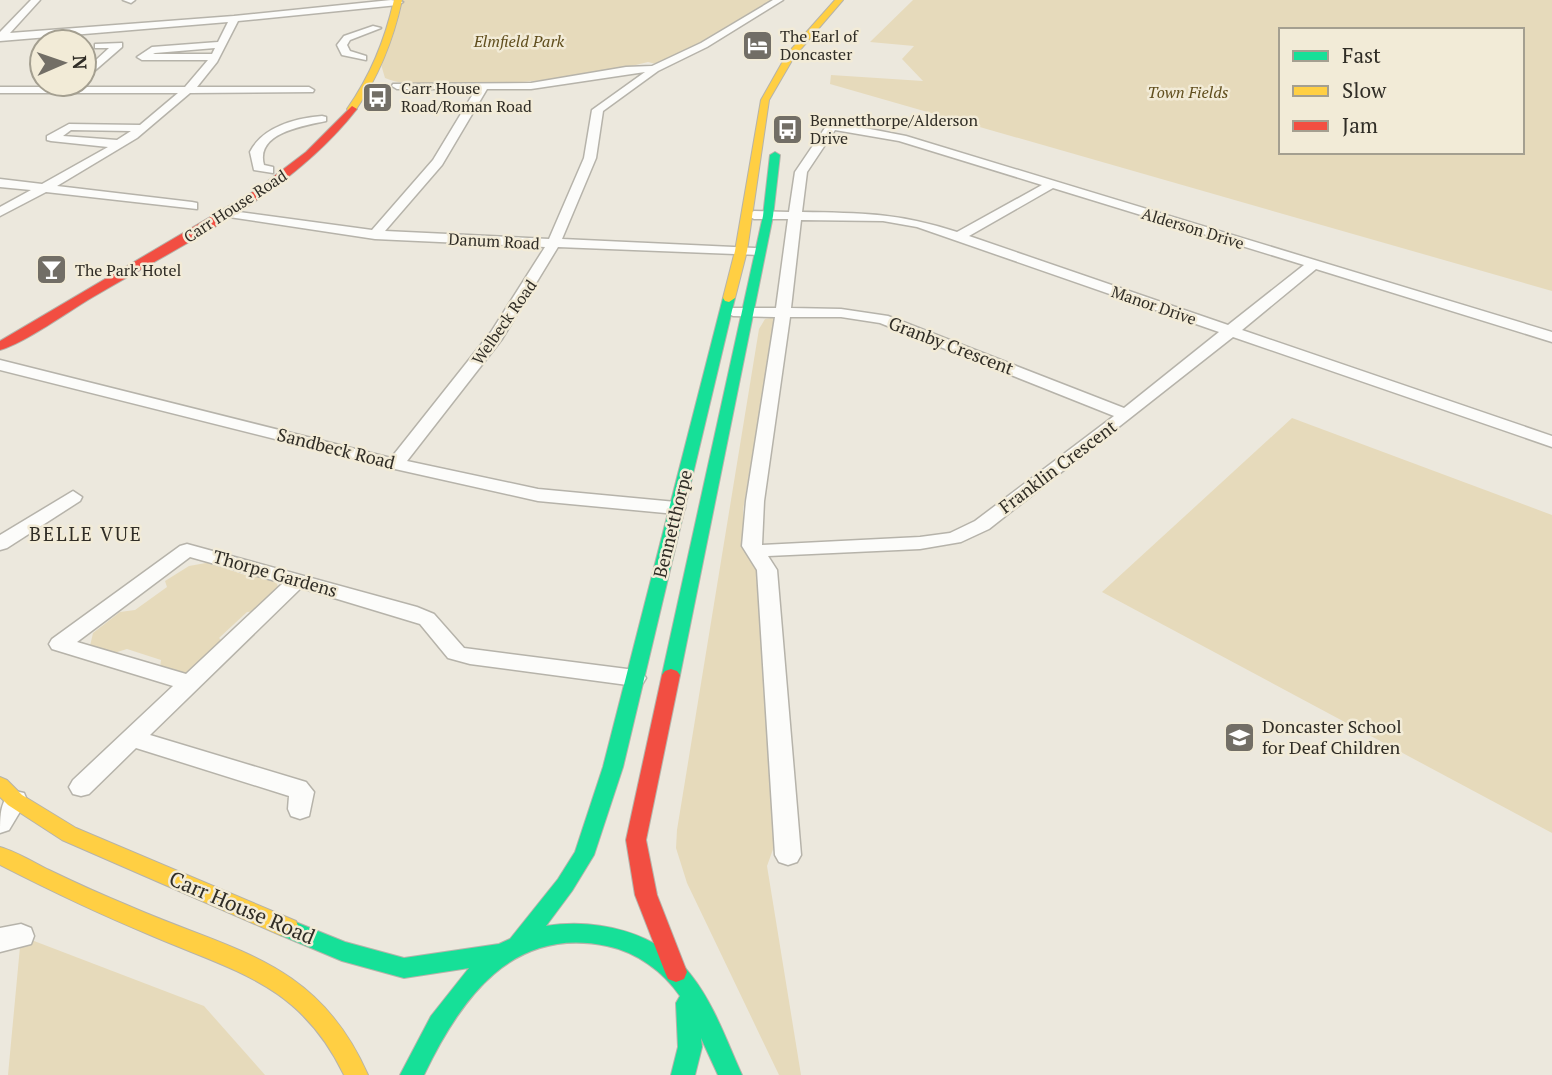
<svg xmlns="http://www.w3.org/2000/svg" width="1552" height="1075" font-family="'PT Serif',serif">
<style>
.green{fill:#e6dabb;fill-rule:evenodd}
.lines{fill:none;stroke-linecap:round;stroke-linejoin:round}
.street-casing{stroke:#b6b3aa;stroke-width:3}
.fast-casing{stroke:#b6b3aa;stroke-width:2}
.slow-casing{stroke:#b6b3aa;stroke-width:2}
.jam-casing{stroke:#b6b3aa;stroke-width:2}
.street{fill:#fcfcfa;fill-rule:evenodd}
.fast{fill:#16e098;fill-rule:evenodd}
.slow{fill:#ffcf43;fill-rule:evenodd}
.jam{fill:#f24e42;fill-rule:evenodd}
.labels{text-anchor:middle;stroke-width:5;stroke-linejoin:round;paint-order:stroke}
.far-poi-label{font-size:16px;fill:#302d26;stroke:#f2ebd7;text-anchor:start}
.far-park-label{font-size:16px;font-style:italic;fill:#604e1d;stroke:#f2ebd7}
.far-street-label{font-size:16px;fill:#302d26;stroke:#f2ebd7}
.street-label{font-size:18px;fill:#302d26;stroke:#f2ebd7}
.poi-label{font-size:18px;fill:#302d26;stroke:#f2ebd7;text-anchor:start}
.neighbourhood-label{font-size:19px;letter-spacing:2px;fill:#302d26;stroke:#f2ebd7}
.near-street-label{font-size:21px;fill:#302d26;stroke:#f2ebd7}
</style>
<rect width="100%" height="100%" fill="#ece8dd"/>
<!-- green -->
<g class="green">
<path d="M398,0h381l-119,65 -12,-3c-67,17 -135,23 -204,22 -20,0 -40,2 -59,-6l-5,-17z"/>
<path d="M913,0h639v291l-722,-207 1,-9 92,6 -21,-22 12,-13 -44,-4zM1281,30h241v122h-241z"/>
<path d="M776,317l-33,193 2,41 12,13 19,277 -9,25 34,209h-22l-92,-192 -11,-35 1,-18 82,-501 6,-10z"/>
<path d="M1292,418l260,97v318l-450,-241z"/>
<path d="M217,561l1,5 33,11 8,-3 17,6 3,11 -21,20 -11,1 -28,26 7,6 -41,31 -25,-7 1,-8 -34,-11 -13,4 -24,-7 3,-13 27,-21 15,-2 32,-23 -2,-6 24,-15z"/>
<path d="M21,936l183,70 61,69h-257z"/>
</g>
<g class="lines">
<defs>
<g id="street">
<path d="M31,0h9l-30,33 224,-17 157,-16 12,2 -5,3 -160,16 -21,41 -20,25h112l5,3 -1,2 -123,1 -53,45 -80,48 135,16 5,1v6l-151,-17 -46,24v-9l31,-17 -31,-3v-8l42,5 66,-37 -57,-6 -4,-1v-4l22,-12 71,1 38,-32h-178v-6h185l23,-27h-66l-5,-3 15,-10 66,-5 10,-20 -228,19v-9zM215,48l-3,6h-59l2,-1zM71,130l60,1 -14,9 -54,-4z"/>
<path d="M123,0h12l-4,3z"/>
<path d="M773,0h10l-76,47 -49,24 -55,40 -7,47 -34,81 193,9 5,1v6l-202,-8 -56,92 -95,122 131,28 138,13 9,6 -2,4 -7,2 -138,-13 -143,-32 -395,-99v-10l391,98 100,-126 54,-85 -170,-8 -146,-22 -5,-1v-6l148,20 61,-70 43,-71h-79l-5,-3 1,-2 138,-1 95,-16 26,-1 49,-23zM645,72l-53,38 -8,48 -35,81 -164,-8 57,-66 45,-76h44z"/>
<path d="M373,26l8,2 -31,12 -3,5 3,6 16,5v4l-24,-5 -5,-10 7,-9z"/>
<path d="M122,43v4l-38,33v-9l25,-23h-14v-4z"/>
<path d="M322,116l4,1v4c-23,5 -71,12 -62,44l9,2v6l-19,-3 -4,-18c12,-25 46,-34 72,-36z"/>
<path d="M831,119h8v4l67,13 646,196v10l-236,-73 -74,61 310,106v11l-319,-110 -244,192 -28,13 -41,7 -152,7 9,14 24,285 -4,7 -9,3 -9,-3 -4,-7 -18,-285 -15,-24 4,-45 29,-184 -42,-1 -7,-4 7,-4h43l12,-89h-34l-7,-4 7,-4 35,1 6,-40zM835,130l64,11 143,44 -85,47c-58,-19 -95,-19 -155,-20l5,-40zM1053,188l251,77 -76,60 -259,-89zM801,220l82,1 34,6 302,105 -95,76 -236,-92 -47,-7 -50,-1zM790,317h51l39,6 234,93 -139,105 -25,12 -30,4 -158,8 2,-44z"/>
<path d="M73,491l9,6 -2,4 -73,47 -7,2v-15z"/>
<path d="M187,544l230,63 17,7 30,34 171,22 8,3 3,5 -3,5 -8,3 -165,-22 -22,-6 -28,-34 -119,-36 -151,147 156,47 8,10 -5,24 -9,3 -9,-3 -3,-7 1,-13 -153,-48 -47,46 -8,2 -8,-2 -4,-7 4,-7 100,-94 -121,-37 -3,-5 3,-5 128,-93zM190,557l93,26 -97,91 -109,-32z"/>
<path d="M15,791l9,2 3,7 -18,30 -9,3c0,-17 0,-36 15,-42z"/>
<path d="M21,924l10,4 3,8 -3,8 -31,8v-24z"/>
</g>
<g id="fast">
<path d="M775,152l5,3 -7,61 -93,459 -3,4h-12l-3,-4 101,-459 7,-61z"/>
<path d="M729,294l6,4 -112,469 -29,88 -22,36 -26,35c50,-8 113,6 145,49 23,29 36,67 51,100h-24l-17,-37 1,9 -7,28h-24l7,-28 -2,-44 4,-7c-17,-25 -44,-44 -73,-50 -95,-20 -146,52 -183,129h-24l31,-59 38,-48 -65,10 -62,-17 -62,-26 -3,-7 3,-7 8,-2 57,23 59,16 95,-14 11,-5 48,-60 17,-27 28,-85 120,-469z"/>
</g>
<g id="slow">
<path d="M394,0h8c-9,41 -23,76 -47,111h-6l-2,-2c24,-34 38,-69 47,-109z"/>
<path d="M835,0h8l-49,57 -25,43 -22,151 -12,47 -6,4 -4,-1 -2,-3 12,-47 26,-151 26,-46z"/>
<path d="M0,777l7,3 15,15 54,33 220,93 3,7 -3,7 -8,2 -8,-2 -218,-95 -54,-35 -8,-8z"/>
<path d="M0,847c17,5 33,15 49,23 25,12 51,24 78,35 104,46 190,54 241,170h-24c-44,-91 -108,-103 -194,-140 -51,-21 -101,-45 -150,-70z"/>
</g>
<g id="jam">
<path d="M352,106l5,3c-67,86 -173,134 -264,188 -24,14 -68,46 -93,53v-9l256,-151 50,-38z"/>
<path d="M671,669l6,2 3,4 -34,165 11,55 30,77 -3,7 -8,3 -8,-3 -3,-7 -30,-77 -9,-55 36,-165 3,-4z"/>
</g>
</defs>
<!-- street casing -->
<use href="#street" class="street-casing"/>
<!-- fast casing -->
<use href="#fast" class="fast-casing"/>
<!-- slow casing -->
<use href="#slow" class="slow-casing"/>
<!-- jam casing -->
<use href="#jam" class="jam-casing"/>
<!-- street -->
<use href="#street" class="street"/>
<!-- fast -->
<use href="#fast" class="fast"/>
<!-- slow -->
<use href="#slow" class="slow"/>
<!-- jam -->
<use href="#jam" class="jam"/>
</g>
<!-- icons -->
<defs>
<symbol id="hotel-square" viewBox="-11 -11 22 22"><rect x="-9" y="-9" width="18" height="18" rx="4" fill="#726e66" stroke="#f2ebd7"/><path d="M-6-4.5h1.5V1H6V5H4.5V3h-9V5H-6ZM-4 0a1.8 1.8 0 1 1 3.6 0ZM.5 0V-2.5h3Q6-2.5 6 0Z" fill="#fff"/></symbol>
<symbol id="bus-square" viewBox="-11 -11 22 22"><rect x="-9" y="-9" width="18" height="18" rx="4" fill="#726e66" stroke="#f2ebd7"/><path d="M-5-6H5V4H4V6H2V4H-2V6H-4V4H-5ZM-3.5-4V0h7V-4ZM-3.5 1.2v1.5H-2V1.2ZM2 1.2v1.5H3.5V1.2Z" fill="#fff"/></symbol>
<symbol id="bar-square" viewBox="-11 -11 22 22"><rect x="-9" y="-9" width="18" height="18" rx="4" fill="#726e66" stroke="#f2ebd7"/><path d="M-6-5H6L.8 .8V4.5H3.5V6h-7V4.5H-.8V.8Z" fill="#fff"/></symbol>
<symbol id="school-square" viewBox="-11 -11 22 22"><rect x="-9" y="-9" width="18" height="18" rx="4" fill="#726e66" stroke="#f2ebd7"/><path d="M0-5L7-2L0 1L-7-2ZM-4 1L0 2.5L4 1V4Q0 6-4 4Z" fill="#fff"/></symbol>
</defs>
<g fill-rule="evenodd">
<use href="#hotel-square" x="740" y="28" width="35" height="35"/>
<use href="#bus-square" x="360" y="80" width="35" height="35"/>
<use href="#bus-square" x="770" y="112" width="35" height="35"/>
<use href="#bar-square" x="34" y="252" width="35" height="35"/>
<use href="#school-square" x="1222" y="720" width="35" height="35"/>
</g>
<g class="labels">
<!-- far-poi labels -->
<g class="far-poi-label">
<text x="780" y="42">The Earl of<tspan x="780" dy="18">Doncaster</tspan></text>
<text x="401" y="94">Carr House<tspan x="401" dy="18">Road/Roman Road</tspan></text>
<text x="810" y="126">Bennetthorpe/Alderson<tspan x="810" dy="18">Drive</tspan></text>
<text x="75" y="276">The Park Hotel</text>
</g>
<!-- far-park labels -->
<g class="far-park-label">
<text x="519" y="47">Elmfield Park</text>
<text x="1188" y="98">Town Fields</text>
</g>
<!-- far-street labels -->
<g class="far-street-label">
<text transform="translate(235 206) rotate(-33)" y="6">Carr House Road</text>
<text transform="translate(1193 228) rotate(17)" y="6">Alderson Drive</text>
<text transform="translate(494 241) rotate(3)" y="6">Danum Road</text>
<text transform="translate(1154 305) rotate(19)" y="6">Manor Drive</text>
<text transform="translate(504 322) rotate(-55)" y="6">Welbeck Road</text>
</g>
<!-- street labels -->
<g class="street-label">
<text transform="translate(951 346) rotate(21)" y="6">Granby Crescent</text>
<text transform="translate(336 449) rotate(14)" y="6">Sandbeck Road</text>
<text transform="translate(1058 467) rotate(-37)" y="6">Franklin Crescent</text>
<text transform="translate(673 524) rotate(-76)" y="6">Bennetthorpe</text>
<text transform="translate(275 574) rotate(16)" y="6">Thorpe Gardens</text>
</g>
<!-- poi labels -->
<g class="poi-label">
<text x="1262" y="733">Doncaster School<tspan x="1262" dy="21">for Deaf Children</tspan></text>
</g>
<!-- neighbourhood labels -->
<g class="neighbourhood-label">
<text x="86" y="541">BELLE VUE</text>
</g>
<!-- near-street labels -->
<g class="near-street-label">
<text transform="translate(242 908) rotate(23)" y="7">Carr House Road</text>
</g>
</g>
<!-- legend -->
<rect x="1279" y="28" width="245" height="126" fill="#f2ebd7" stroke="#a49f90" stroke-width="2"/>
<rect x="1293" y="51" width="35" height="10" fill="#16e098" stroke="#a49f90" stroke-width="2"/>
<text x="1342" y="63" font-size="21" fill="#302d26">Fast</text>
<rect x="1293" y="86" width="35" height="10" fill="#ffcf43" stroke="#a49f90" stroke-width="2"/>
<text x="1342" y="98" font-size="21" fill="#302d26">Slow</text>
<rect x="1293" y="121" width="35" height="10" fill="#f24e42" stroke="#a49f90" stroke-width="2"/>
<text x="1342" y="133" font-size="21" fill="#302d26">Jam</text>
<!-- north arrow -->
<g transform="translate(63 63) rotate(88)"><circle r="33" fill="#f2ebd7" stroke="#a49f90" stroke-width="2"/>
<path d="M0-5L12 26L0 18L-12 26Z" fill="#726e66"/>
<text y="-10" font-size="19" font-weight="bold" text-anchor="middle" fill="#302d26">N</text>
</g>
</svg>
